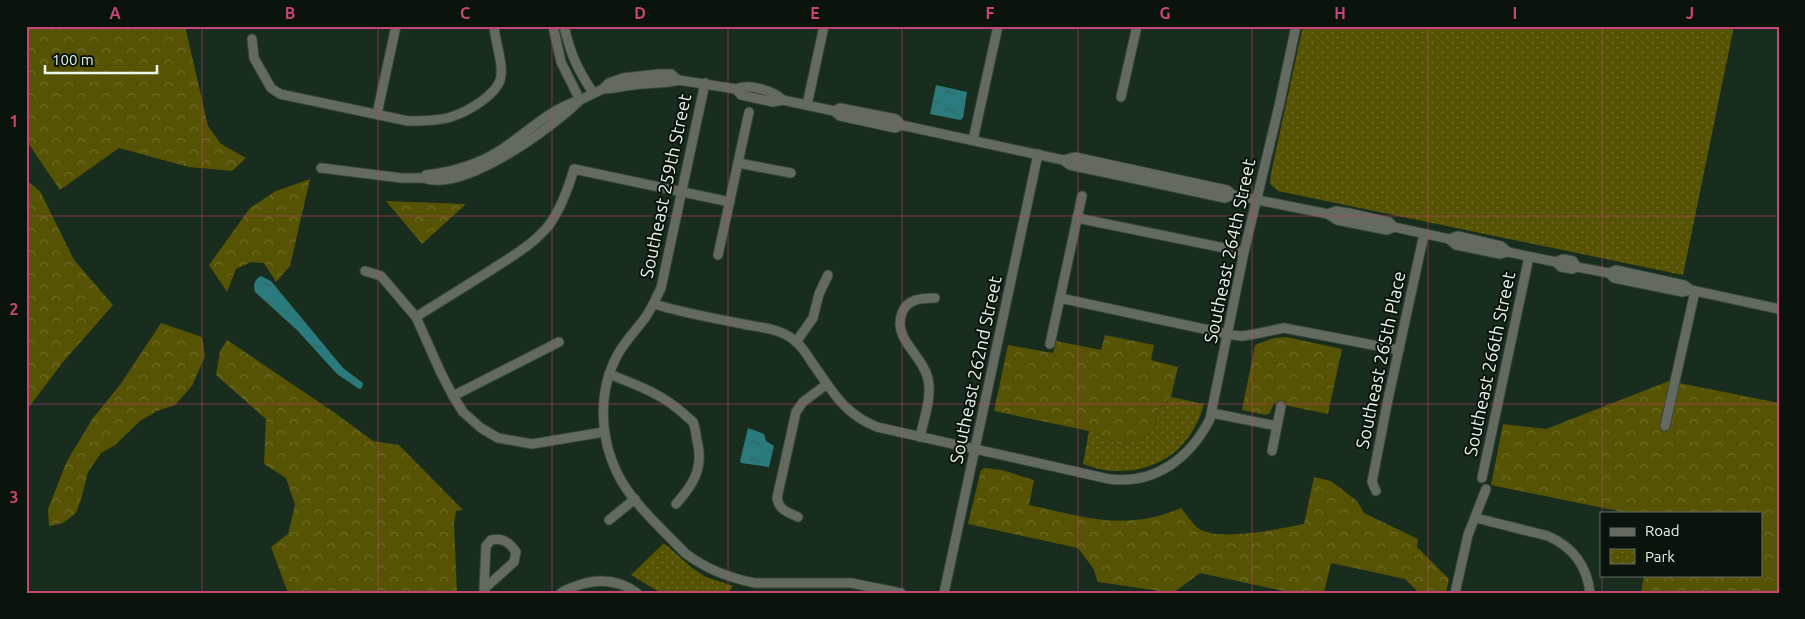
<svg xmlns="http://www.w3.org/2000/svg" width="1805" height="619" font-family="Ubuntu,sans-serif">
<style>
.forest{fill:url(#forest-crowns)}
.park{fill:url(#park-dots)}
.water{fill:url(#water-ripples)}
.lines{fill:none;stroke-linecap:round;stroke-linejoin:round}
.street-casing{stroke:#35493b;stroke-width:11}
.street{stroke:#646a5f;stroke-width:9}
.grid{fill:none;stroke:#ca4478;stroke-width:1;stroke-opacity:0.55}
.labels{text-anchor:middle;stroke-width:4;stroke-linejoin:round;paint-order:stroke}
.street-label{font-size:18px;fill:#e8f5eb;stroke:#0a130c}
.neatline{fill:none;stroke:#ca4478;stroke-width:2}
.grid-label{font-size:16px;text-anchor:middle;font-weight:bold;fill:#ca4478}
</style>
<defs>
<pattern id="forest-crowns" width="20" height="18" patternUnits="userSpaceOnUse" patternTransform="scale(1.25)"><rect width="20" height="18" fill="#575304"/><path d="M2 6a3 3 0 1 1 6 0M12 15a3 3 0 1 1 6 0" fill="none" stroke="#6f6c29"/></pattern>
<pattern id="park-dots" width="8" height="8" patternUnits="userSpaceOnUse" patternTransform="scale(1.25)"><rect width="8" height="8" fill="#575304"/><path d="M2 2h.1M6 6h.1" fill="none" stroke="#6f6c29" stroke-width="1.8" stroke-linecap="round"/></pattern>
<pattern id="water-ripples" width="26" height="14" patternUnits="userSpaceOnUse" patternTransform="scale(1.25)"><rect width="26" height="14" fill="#2b7a7d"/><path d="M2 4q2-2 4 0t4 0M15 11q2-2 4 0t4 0" fill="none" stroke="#386262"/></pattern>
</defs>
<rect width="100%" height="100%" fill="#182d1e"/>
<!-- forest -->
<g class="forest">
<path d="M26,26h159l23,100 13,18 25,14 -14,13 -43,-4 -70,-19 -59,42 -34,-50z"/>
<path d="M310,179l-20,87 -14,16 -12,-19 -13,-1 -15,7 -9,23 -18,-27 41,-57 26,-17z"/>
<path d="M26,180l14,11 34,69 39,45 -50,57 -37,49z"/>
<path d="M386,201l80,3 -44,40z"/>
<path d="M161,323l41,14 3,19 -13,30 -17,19 -18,6 -17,10 -25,24 -14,8 -13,19 -6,24 -6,17 -13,10 -14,3 -1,-17 19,-48 26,-43 27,-33z"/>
<path d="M1105,335l49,10 -3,15 27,7 -7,30 -12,12 -5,18 -10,10 -23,8 -32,-14 -95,-20 14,-66 45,8 3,-12 45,9z"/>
<path d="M1286,337l56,12 -14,65 -54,-11 -4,10 -5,2 -23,-5 13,-65 19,-7z"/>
<path d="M227,340l108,73 38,28 26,4 64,65 -7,1 -2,12 3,70h-169l-17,-46 17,-13 7,-29 -9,-27 -22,-14 2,-45 -50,-44 4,-24z"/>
<path d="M1669,381l110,22v190h-138l3,-18h117v-62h-133l-137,-28 12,-61 43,5z"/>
<path d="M984,468l18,2 32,10 -5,25c57,12 95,27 152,3 6,7 14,20 22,23 25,9 75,-2 101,-7l10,-47 17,4 26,20 7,12 54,26 -1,8 32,32 -3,14h-27l-14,-14 -74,-16 -7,30h-31l-93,-20 -27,20 -75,-11 -5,-14 -15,-20 -110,-24 13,-54z"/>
</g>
<!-- park -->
<g class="park">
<path d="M1303,26h431l-51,249 -405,-84 -8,-7 1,-11z"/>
<path d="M1171,397l33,7c-12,44 -45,69 -91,67 -10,0 -20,-4 -30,-7l6,-33 32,14 23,-8 10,-10 5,-18z"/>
<path d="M664,543l27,24 15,10 27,9 -5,7h-67l-30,-18z"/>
</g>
<!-- water -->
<g class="water">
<path d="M936,85l31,7 -4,26 -3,2 -30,-6z"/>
<path d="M261,276l10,5 72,87 20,15 -1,5 -3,1 -22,-15 -40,-44 -42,-38c-2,-7 -1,-12 6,-16z"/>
<path d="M748,428l16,6 2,7 8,5 -5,21 -28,-4 -1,-2z"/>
</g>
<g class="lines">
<defs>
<g id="street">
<path d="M553,26l8,36 19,38 23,-11 6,-6 14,-5 35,-4h13l7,6c-11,4 -23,2 -35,4 -14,1 -26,4 -40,5"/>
<path d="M564,26c7,30 13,42 29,67"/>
<path d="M252,39l2,19 17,30 9,6 128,27c14,0 30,0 43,-4 16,-5 48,-23 50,-41 2,-15 -6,-34 -7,-50"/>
<path d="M678,80l58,9 5,6 32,7 10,-2c-10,-9 -34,-17 -47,-11"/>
<path d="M705,83l-44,205c-5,10 -9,20 -16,30 -9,12 -20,23 -27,36 -22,40 -18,90 4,128 15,25 43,50 63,71 21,16 44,25 70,30h96l50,10"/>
<path d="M1121,97l16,-71"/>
<path d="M580,100c-28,28 -117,93 -156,78l2,-3c26,-3 51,-10 73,-24 27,-17 50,-42 81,-51z"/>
<path d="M783,100l51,11"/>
<path d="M807,105l17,-79"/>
<path d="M377,114l19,-88"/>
<path d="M901,125l-6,3 -55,-12 -6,-5 6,-3 56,11 5,6 162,35"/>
<path d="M973,140l25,-114"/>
<path d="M738,163l53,10"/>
<path d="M321,168l80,10h23"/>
<path d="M1233,195l-8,3 -155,-33 -7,-5 12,-3 152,33 6,5 95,19"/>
<path d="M1077,218l167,34"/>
<path d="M1394,227l-5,-5 -40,-9 -13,-2 -8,3 9,6 50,10 7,-3 55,12"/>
<path d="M1508,252l-7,-6 -43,-10 -9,3 7,6 44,9 8,-2 48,10"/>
<path d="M718,255l31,-143"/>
<path d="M1577,267l-4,-6 -10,-2 -7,3 5,5 11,2 5,-2 32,6"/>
<path d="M365,271l16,5 35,41 25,56 12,23 10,16 18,16 17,10 34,6 72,-12"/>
<path d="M1691,290l-7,-5 -68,-15 -7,3 5,5 69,14 8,-2 88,19"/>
<path d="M1060,298l172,37 10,1 13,-2 29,-6 115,22"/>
<path d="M654,304c29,9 59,14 89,20 14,3 33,4 45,12 11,6 18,17 25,28 20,28 31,50 64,63l232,52c46,6 81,-21 101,-60l34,-167 35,-146 17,-80"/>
<path d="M416,317c25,-16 50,-31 75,-47 20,-13 43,-26 58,-45 12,-16 19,-36 25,-56l156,33"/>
<path d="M796,342l17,-24 6,-24 9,-19"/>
<path d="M1050,344l32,-148"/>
<path d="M609,374c28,11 53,20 75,40 3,3 7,6 9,8 3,6 3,17 5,23 5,25 -6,41 -22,59"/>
<path d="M453,396l106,-54"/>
<path d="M1212,413l65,13"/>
<path d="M1665,426l30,-135"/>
<path d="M920,437c4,-19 12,-39 8,-58 -5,-24 -36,-40 -26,-66 5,-14 19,-15 33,-15"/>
<path d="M1272,451l9,-45"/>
<path d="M1482,478l47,-221"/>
<path d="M1376,491l-4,-9 15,-78 37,-170"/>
<path d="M798,517c-11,-5 -19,-7 -21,-19l19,-86 7,-10 24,-18"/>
<path d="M1476,518l72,18c25,11 39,29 42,57"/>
<path d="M609,520l26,-21"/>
<path d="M484,589l30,-27 2,-10c-6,-9 -13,-15 -25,-12l-5,6 -2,43 1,4"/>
<path d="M561,593c5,-4 12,-6 18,-8 21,-7 40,-5 58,8"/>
<path d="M944,593l94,-439"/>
<path d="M1455,593l13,-58 18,-46"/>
</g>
</defs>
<!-- street casing -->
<use href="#street" class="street-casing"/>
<!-- street -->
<use href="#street" class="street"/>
</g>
<!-- grid -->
<path class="grid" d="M202,26v567M378,26v567M552,26v567M728,26v567M902,26v567M1078,26v567M1252,26v567M1428,26v567M1602,26v487M26,216h1753M26,404h1753M1602,575v18"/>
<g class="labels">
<!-- street labels -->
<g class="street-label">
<text transform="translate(666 186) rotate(-78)" y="6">Southeast 259th Street</text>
<text transform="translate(1230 251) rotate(-78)" y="6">Southeast 264th Street</text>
<text transform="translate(1381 360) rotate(-78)" y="6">Southeast 265th Place</text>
<text transform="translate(1490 364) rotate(-78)" y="6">Southeast 266th Street</text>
<text transform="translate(976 370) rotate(-78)" y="6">Southeast 262nd Street</text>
</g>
</g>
<!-- border -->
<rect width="1805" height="619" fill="none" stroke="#0a130c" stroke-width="55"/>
<!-- legend -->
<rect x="1600" y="512" width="162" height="65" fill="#0a130c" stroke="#636d65"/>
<rect x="1610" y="528" width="25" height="8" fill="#646a5f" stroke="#636d65"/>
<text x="1645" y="536" font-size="15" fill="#e8f5eb">Road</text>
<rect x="1610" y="549" width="25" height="15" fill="url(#park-dots)" stroke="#636d65"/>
<text x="1645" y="562" font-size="15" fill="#e8f5eb">Park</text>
<!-- scale -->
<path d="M45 65v8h112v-8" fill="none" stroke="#e8f5eb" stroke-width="2.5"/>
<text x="52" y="65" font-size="15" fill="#e8f5eb" stroke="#0a130c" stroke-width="4" paint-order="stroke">100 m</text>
<rect x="28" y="28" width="1750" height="564" class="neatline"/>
<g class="grid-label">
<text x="115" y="19">A</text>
<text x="290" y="19">B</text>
<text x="465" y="19">C</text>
<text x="640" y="19">D</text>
<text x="815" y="19">E</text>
<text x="990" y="19">F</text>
<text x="1165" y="19">G</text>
<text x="1340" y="19">H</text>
<text x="1515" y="19">I</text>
<text x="1690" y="19">J</text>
<text x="14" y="127">1</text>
<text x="14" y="315">2</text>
<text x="14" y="503">3</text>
</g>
</svg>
